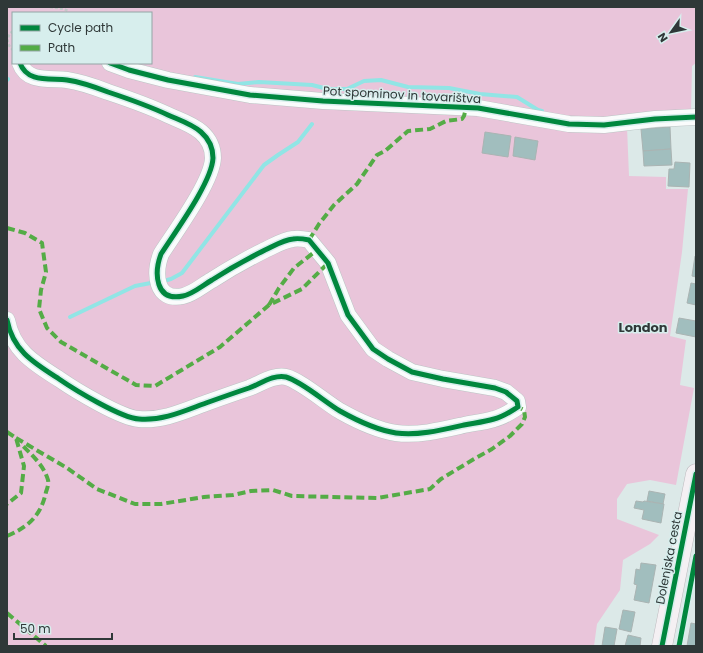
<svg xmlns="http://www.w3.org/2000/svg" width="703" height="653" font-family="Poppins,sans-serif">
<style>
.green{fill:#e9c5da;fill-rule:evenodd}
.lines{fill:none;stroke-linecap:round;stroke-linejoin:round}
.stream{stroke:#91e5e5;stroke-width:4}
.building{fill:#a1bebe;stroke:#aab4b3}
.minor-casing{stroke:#bbc4c4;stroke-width:17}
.major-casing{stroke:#bdbabe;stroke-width:21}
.path{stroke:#c5c8c8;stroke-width:2.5;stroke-dasharray:3 2;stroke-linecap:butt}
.minor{stroke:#fafcfc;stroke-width:16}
.major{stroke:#f4f0f3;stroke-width:20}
.quiet{stroke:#54ac46;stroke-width:4;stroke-dasharray:8 4;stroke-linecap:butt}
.cycleway-casing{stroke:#d7eeed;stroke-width:8}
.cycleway{stroke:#00873e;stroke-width:5}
.labels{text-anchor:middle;stroke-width:3;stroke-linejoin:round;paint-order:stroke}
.street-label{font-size:12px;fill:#2f3838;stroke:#d7eeed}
.neighbourhood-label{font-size:13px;font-weight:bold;fill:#2f3838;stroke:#d7eeed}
</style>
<rect width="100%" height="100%" fill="#dce9e8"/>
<!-- green -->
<path class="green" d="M7,7h689v56l-4,3 -1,46 -64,15 2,49 37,1v12h22l-6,63 -12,84 16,4 -6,45 14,3 -18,97 -26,-5 -23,4 -10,15v20l42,16 -9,9 -27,16 -3,30 -23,34 -3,22h-587zM13,13h138v50h-138z"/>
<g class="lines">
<!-- stream -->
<g class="stream">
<path d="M195,77l43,7 21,-2 53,3 16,4h19l17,-8 17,-1 27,7 41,1 31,6 37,3 21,13 4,1"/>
<path d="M7,80l1,-1"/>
<path d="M163,281l8,-2 11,-6 82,-108 14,-10 20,-13 14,-18"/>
<path d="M70,317l65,-31 21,-4"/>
</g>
</g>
<!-- building -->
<g class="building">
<path d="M670,127l1,22 -28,2 -2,-22z"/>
<path d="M485,132l26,4 -3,21 -26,-4z"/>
<path d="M515,137l23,4 -3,19 -22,-4z"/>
<path d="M671,149l1,16 -28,1 -1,-15z"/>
<path d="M675,162l15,1 -1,24 -21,-1 1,-17h5z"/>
<path d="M695,256h1v21l-4,-1z"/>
<path d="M691,283l5,1v21l-9,-2z"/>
<path d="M679,318l17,3v16l-20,-4z"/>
<path d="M649,491l16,3 -2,10 -16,-3z"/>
<path d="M636,501l7,1 1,-1 20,3 -3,19 -19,-4 2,-9 -10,-2z"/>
<path d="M641,563l15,2 -7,38 -15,-3 3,-15 -3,-1 2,-15 4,1z"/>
<path d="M623,610l12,2 -4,20 -12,-3z"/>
<path d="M691,623l5,1v22h-9z"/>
<path d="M605,627l12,2 -3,17h-12z"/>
<path d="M628,635l13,3 -1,8h-15z"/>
</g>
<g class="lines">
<defs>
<g id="minor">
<path d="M110,63l19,7 39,10 82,15 73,6 155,7 91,16 35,1 51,-6 41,-2"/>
<path d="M7,320c6,31 27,43 52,59 16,11 62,39 80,40 24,2 45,-8 67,-16 14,-5 28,-10 43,-15 11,-4 25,-14 37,-11 15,4 39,25 54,34 16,9 37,19 56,22 22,3 46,-3 68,-8 10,-2 20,-3 30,-6 9,-2 16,-7 24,-12l-1,-6 -11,-9 -11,-4 -52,-9 -31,-7 -24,-13 -15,-10 -25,-34 -20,-52 -19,-23c-5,-1 -11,-2 -16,-1 -10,1 -19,7 -28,11 -18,9 -36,19 -53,30 -9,5 -19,14 -29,16 -28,6 -29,-23 -22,-42 14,-22 51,-72 52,-96 0,-11 -4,-19 -12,-26 -9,-8 -22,-12 -33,-17 -19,-9 -39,-16 -60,-23 -13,-5 -27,-10 -41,-12 -17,-2 -40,3 -47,-17"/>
</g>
<path id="major" d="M662,646l34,-172"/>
</defs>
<!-- minor casing -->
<use href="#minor" class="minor-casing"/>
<!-- major casing -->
<use href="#major" class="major-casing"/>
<!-- path -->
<g class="path">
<path d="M50,7l14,2 4,2v2"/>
<path d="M13,31c-7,5 -7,13 0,19"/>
</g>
<!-- minor -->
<use href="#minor" class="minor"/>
<!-- major -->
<use href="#major" class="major"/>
<!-- quiet -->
<g class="quiet">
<path d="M7,228l18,5 17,10 4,29 -5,18 -2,19 8,19 14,14 75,43 19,1 65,-39 49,-42 33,-16 26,-26"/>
<path d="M309,240l10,-16 15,-19 23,-21 20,-29 8,-4 23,-20 22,-2 16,-8 16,-2 2,-3 2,-8"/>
<path d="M269,305l10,-17 15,-20 23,-18"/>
<path d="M7,432l9,6 8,28 -3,27 -14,11"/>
<path d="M16,438l51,30 30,21 38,15h26l43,-7 29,-2 18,-4 22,-1 19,6 85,2 53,-9 11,-10 33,-20 18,-10 18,-13 12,-12 3,-7 -1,-7 -6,-3"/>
<path d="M7,536c21,-9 34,-20 39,-44 1,-3 3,-8 2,-12 -4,-14 -15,-24 -25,-34"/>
<path d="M7,613l39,33"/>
</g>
<defs>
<g id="cycleway">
<path d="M110,63l19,7 39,10 82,15 73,6 155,7 91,16 35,1 51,-6 41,-2"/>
<path d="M7,320c6,31 27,43 52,59 16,11 62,39 80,40 24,2 45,-8 67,-16 14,-5 28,-10 43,-15 11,-4 25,-14 37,-11 15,4 39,25 54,34 16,9 37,19 56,22 22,3 46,-3 68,-8 10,-2 20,-3 30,-6 9,-2 16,-7 24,-12l-1,-6 -11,-9 -11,-4 -52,-9 -31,-7 -24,-13 -15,-10 -25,-34 -20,-52 -19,-23c-5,-1 -11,-2 -16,-1 -10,1 -19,7 -28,11 -18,9 -36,19 -53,30 -9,5 -19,14 -29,16 -28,6 -29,-23 -22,-42 14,-22 51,-72 52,-96 0,-11 -4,-19 -12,-26 -9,-8 -22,-12 -33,-17 -19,-9 -39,-16 -60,-23 -13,-5 -27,-10 -41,-12 -17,-2 -40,3 -47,-17"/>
<path d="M662,646l34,-172"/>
<path d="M679,646l17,-90"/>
</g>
</defs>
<!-- cycleway casing -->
<use href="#cycleway" class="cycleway-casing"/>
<!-- cycleway -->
<use href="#cycleway" class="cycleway"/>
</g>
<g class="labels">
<!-- street labels -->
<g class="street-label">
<text transform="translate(402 95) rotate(3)" y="4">Pot spominov in tovarištva</text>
<text transform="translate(669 558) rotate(-79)" y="4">Dolenjska cesta</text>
</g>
<!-- neighbourhood labels -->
<g class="neighbourhood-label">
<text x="643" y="332">London</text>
</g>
</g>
<!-- border -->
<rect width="703" height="653" fill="none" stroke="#2f3838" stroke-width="16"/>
<!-- legend -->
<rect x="12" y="12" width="140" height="52" fill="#d7eeed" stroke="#94a5a5"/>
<rect x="20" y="25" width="20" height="6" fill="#00873e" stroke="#94a5a5"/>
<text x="48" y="32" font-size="12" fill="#2f3838">Cycle path</text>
<rect x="20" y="45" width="20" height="6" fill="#54ac46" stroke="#94a5a5"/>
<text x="48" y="52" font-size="12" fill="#2f3838">Path</text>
<!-- north arrow -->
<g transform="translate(671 32) rotate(237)" stroke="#d7eeed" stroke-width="3" paint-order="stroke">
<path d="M0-3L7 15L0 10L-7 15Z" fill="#2f3838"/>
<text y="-6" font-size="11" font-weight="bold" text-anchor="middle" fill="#2f3838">N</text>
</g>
<!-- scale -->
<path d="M14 633v6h98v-6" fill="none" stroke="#2f3838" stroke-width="2"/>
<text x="20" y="633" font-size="12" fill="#2f3838" stroke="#d7eeed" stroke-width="3" paint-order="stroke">50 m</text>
</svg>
